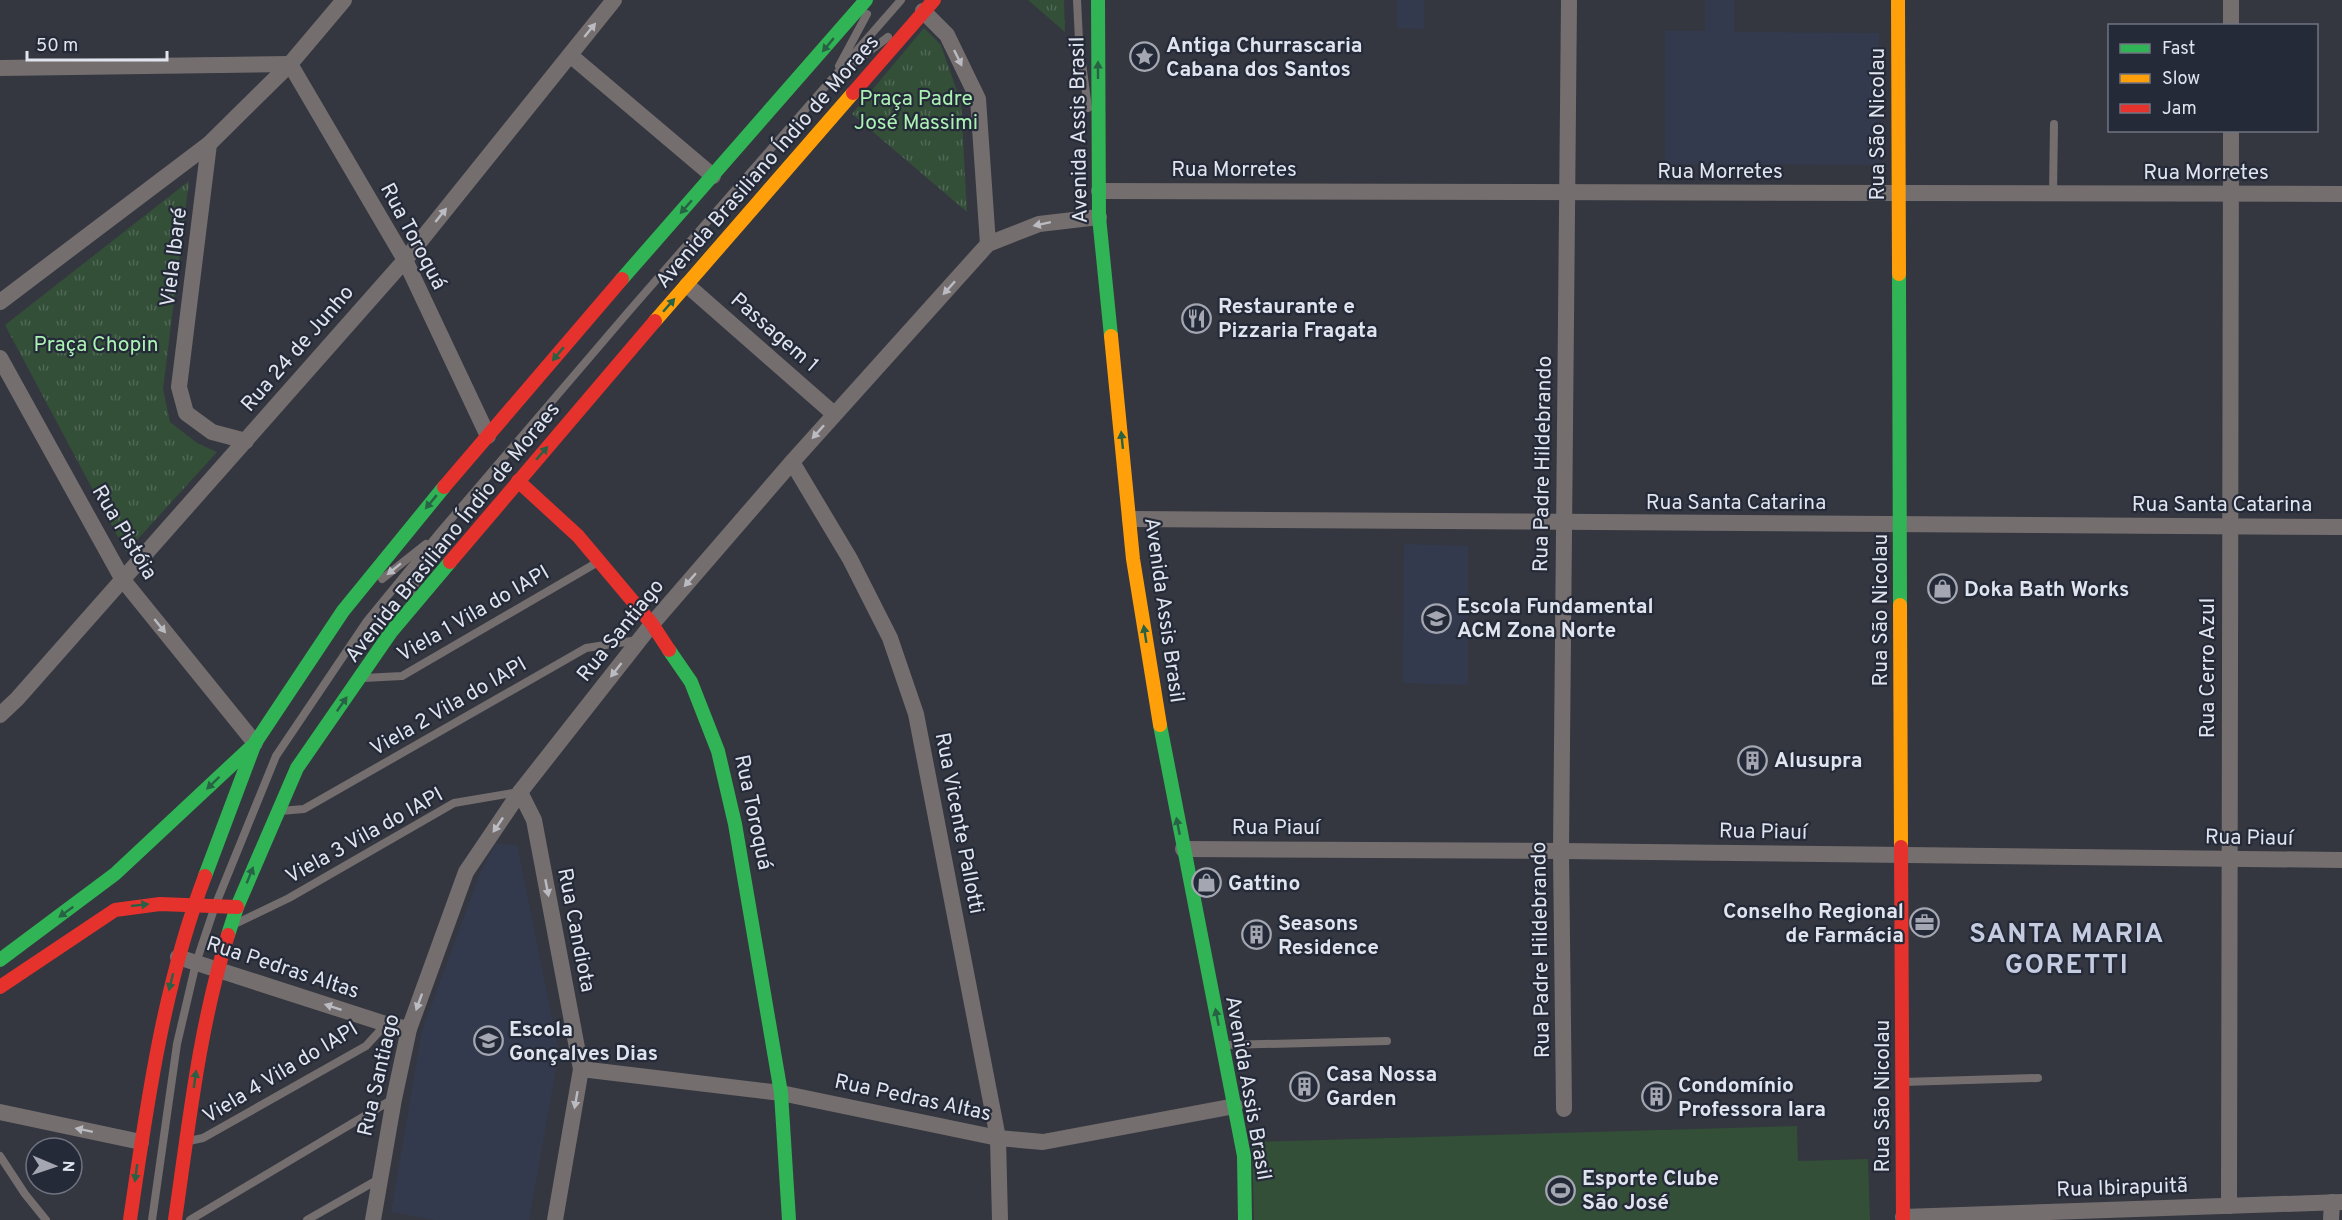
<svg xmlns="http://www.w3.org/2000/svg" width="2342" height="1220" font-family="Overpass,sans-serif">
<style>
.built{fill:#343a4e}
.green{fill:#334f38}
.park{fill:url(#park-tufts)}
.lines{fill:none;stroke-linecap:round;stroke-linejoin:round}
.lane{stroke:#756e6f;stroke-width:8}
.street{stroke:#756e6f;stroke-width:16}
.fast{stroke:#30b455;stroke-width:14}
.slow{stroke:#ff9f0a;stroke-width:14}
.jam{stroke:#e5322d;stroke-width:14}
.oneway{fill:#bbbbc2}
.oneway2{fill:#296144}
.labels{text-anchor:middle;stroke-width:4.5;stroke-linejoin:round;paint-order:stroke}
.poi-label{font-size:21px;font-weight:bold;fill:#e0e4ee;stroke:#252a39;text-anchor:start}
.park-label{font-size:21px;fill:#abf2b3;stroke:#252a39}
.street-label{font-size:21px;fill:#e0e4ee;stroke:#252a39}
.district-label{font-size:27px;font-weight:bold;letter-spacing:1.5px;fill:#c5cce0;stroke:#252a39}
</style>
<defs>
<pattern id="park-tufts" width="24" height="20" patternUnits="userSpaceOnUse" patternTransform="scale(1.5)"><rect width="24" height="20" fill="#334f38"/><path d="M3 7l-1-3M5 7V3M7 7l1-3M15 17l-1-3M17 17v-4M19 17l1-3" fill="none" stroke="#506855"/></pattern>
</defs>
<rect width="100%" height="100%" fill="#34373f"/>
<!-- built -->
<g class="built">
<path d="M1397,0h27v29l-27,-1z"/>
<path d="M1705,0h29v32l145,1 1,132 -215,-1v-133h40z"/>
<path d="M1404,544l64,2v139l-65,-2z"/>
<path d="M495,844l22,1 42,207 -30,168h-94l-44,-8 31,-182 57,-154z"/>
</g>
<!-- green -->
<path class="green" d="M1797,1126l1,35 70,-2 2,61h-616l-2,-78z"/>
<!-- park -->
<g class="park">
<path d="M1028,0h36l1,32z"/>
<path d="M924,28l17,17 20,58 6,109 -115,-98z"/>
<path d="M189,181l-26,208 7,33 27,21 20,9 -91,100 -121,-227z"/>
</g>
<g class="lines">
<!-- lane -->
<g class="lane">
<path d="M1077,0l2,40 9,68"/>
<path d="M839,66l28,-52"/>
<path d="M846,69l42,-32"/>
<path d="M2053,194l1,-70"/>
<path d="M382,579l44,-35"/>
<path d="M409,597l24,-51"/>
<path d="M363,678l39,-2 196,-114"/>
<path d="M280,811l24,-2 282,-161 52,-8"/>
<path d="M237,923l52,-25 165,-95 65,-11"/>
<path d="M1226,1045l161,-4"/>
<path d="M1903,1082l135,-4"/>
<path d="M189,1141l14,-3 163,-92 20,-22"/>
<path d="M0,1156l25,38 21,26"/>
<path d="M152,1220l25,-176 19,-81 19,-57 61,-150 91,-135 73,-89 190,-222 271,-310"/>
<path d="M190,1220l203,-121"/>
<path d="M307,1220l72,-41"/>
</g>
<!-- street -->
<g class="street">
<path d="M923,11l24,24 31,64 10,145"/>
<path d="M2231,26v-26"/>
<path d="M570,55l143,121"/>
<path d="M0,68l290,-4 115,196 83,176"/>
<path d="M209,144l-30,243 7,26 26,19 34,9"/>
<path d="M1099,191l1243,3"/>
<path d="M687,285l147,129"/>
<path d="M0,302l209,-158 81,-80 54,-64"/>
<path d="M0,358l123,222 132,163"/>
<path d="M792,462l58,97 40,79 26,76 82,424 2,82"/>
<path d="M1130,519l1212,8"/>
<path d="M0,715l17,-16 388,-439 209,-260"/>
<path d="M520,792l14,28 47,249 -26,151"/>
<path d="M1183,849l378,2 781,9"/>
<path d="M178,957l208,67 23,5"/>
<path d="M581,1069l200,24 217,45 45,4 192,-36"/>
<path d="M1564,1109l-3,-258 8,-851"/>
<path d="M0,1112l141,30"/>
<path d="M2229,1206l2,-1076"/>
<path d="M1903,1217l439,-15"/>
<path d="M373,1220l21,-121 15,-70 57,-157 54,-80 132,-168 140,-162 196,-218 51,-20 60,-7"/>
<path d="M2331,1220l1,-18"/>
</g>
<!-- fast -->
<g class="fast">
<path d="M1098,0l1,217 12,119"/>
<path d="M1899,274l1,331"/>
<path d="M622,279l244,-279"/>
<path d="M669,650l22,32 27,69 17,73 46,269 8,127"/>
<path d="M1160,725l84,431 1,64"/>
<path d="M205,876l50,-133 88,-132 101,-124"/>
<path d="M228,935l9,-28 60,-139 94,-136 59,-70"/>
<path d="M0,960l115,-86 136,-127"/>
</g>
<!-- slow -->
<g class="slow">
<path d="M1898,0l1,274"/>
<path d="M655,321l198,-228"/>
<path d="M1111,336l22,223 27,166"/>
<path d="M1900,605l1,242"/>
</g>
<!-- jam -->
<g class="jam">
<path d="M853,93l81,-93"/>
<path d="M518,481l60,55 74,88 17,26"/>
<path d="M444,487l178,-208"/>
<path d="M450,562l205,-241"/>
<path d="M1901,847l2,373"/>
<path d="M0,987l115,-77 45,-6 77,3"/>
<path d="M130,1220c17,-116 33,-233 75,-344"/>
<path d="M175,1220c14,-96 24,-192 53,-285"/>
</g>
</g>
<!-- one-way arrows -->
<defs><path id="oneway-solid" d="M-6-.8H1V-3.2L6.5 0L1 3.2V.8H-6Z" transform="scale(1.5)"/></defs>
<g class="oneway">
<use href="#oneway-solid" transform="translate(590 30) rotate(-51)"/>
<use href="#oneway-solid" transform="translate(958 58) rotate(64)"/>
<use href="#oneway-solid" transform="translate(441 215) rotate(-51)"/>
<use href="#oneway-solid" transform="translate(1042 224) rotate(168)"/>
<use href="#oneway-solid" transform="translate(949 288) rotate(132)"/>
<use href="#oneway-solid" transform="translate(818 432) rotate(132)"/>
<use href="#oneway-solid" transform="translate(394 569) rotate(141)"/>
<use href="#oneway-solid" transform="translate(690 580) rotate(131)"/>
<use href="#oneway-solid" transform="translate(160 626) rotate(51)"/>
<use href="#oneway-solid" transform="translate(616 670) rotate(128)"/>
<use href="#oneway-solid" transform="translate(498 825) rotate(124)"/>
<use href="#oneway-solid" transform="translate(547 888) rotate(79)"/>
<use href="#oneway-solid" transform="translate(419 1002) rotate(110)"/>
<use href="#oneway-solid" transform="translate(333 1007) rotate(-162)"/>
<use href="#oneway-solid" transform="translate(576 1100) rotate(100)"/>
<use href="#oneway-solid" transform="translate(84 1130) rotate(-168)"/>
</g>
<g class="oneway2">
<use href="#oneway-solid" transform="translate(828 45) rotate(130)"/>
<use href="#oneway-solid" transform="translate(1098 70) rotate(-90)"/>
<use href="#oneway-solid" transform="translate(686 207) rotate(131)"/>
<use href="#oneway-solid" transform="translate(669 305) rotate(-49)"/>
<use href="#oneway-solid" transform="translate(558 354) rotate(130)"/>
<use href="#oneway-solid" transform="translate(1122 440) rotate(-96)"/>
<use href="#oneway-solid" transform="translate(542 453) rotate(-49)"/>
<use href="#oneway-solid" transform="translate(431 502) rotate(130)"/>
<use href="#oneway-solid" transform="translate(1145 634) rotate(-99)"/>
<use href="#oneway-solid" transform="translate(342 704) rotate(-55)"/>
<use href="#oneway-solid" transform="translate(213 783) rotate(136)"/>
<use href="#oneway-solid" transform="translate(1178 826) rotate(-101)"/>
<use href="#oneway-solid" transform="translate(250 875) rotate(-68)"/>
<use href="#oneway-solid" transform="translate(140 905) rotate(-6)"/>
<use href="#oneway-solid" transform="translate(66 912) rotate(144)"/>
<use href="#oneway-solid" transform="translate(171 982) rotate(104)"/>
<use href="#oneway-solid" transform="translate(1217 1017) rotate(-101)"/>
<use href="#oneway-solid" transform="translate(195 1079) rotate(-82)"/>
<use href="#oneway-solid" transform="translate(136 1173) rotate(98)"/>
</g>
<!-- icons -->
<defs>
<symbol id="sight-ring" viewBox="-11 -11 22 22"><circle r="9.5" fill="#252a39" stroke="#a4a7b1" stroke-width="1.5"/><path d="M0-6L1.8-2.2L6-1.7L2.9 1.2L3.7 5.4L0 3.3L-3.7 5.4L-2.9 1.2L-6-1.7L-1.8-2.2Z" fill="#a4a7b1"/></symbol>
<symbol id="restaurant-ring" viewBox="-11 -11 22 22"><circle r="9.5" fill="#252a39" stroke="#a4a7b1" stroke-width="1.5"/><path d="M-5-6h1v4h1v-4h1v4h1v-4h1v5L-1.5 .5V6h-2V.5L-5-1ZM5-6V6H3V1.5H1.5Q1.5-4 5-6Z" fill="#a4a7b1"/></symbol>
<symbol id="shop-ring" viewBox="-11 -11 22 22"><circle r="9.5" fill="#252a39" stroke="#a4a7b1" stroke-width="1.5"/><path d="M-5-2.5h2.3a2.7 3.5 0 0 1 5.4 0H5L5.5 6h-11ZM-1.5-2.5h3a1.5 2.3 0 0 0-3 0Z" fill="#a4a7b1"/></symbol>
<symbol id="school-ring" viewBox="-11 -11 22 22"><circle r="9.5" fill="#252a39" stroke="#a4a7b1" stroke-width="1.5"/><path d="M0-5L7-2L0 1L-7-2ZM-4 1L0 2.5L4 1V4Q0 6-4 4Z" fill="#a4a7b1"/></symbol>
<symbol id="building-ring" viewBox="-11 -11 22 22"><circle r="9.5" fill="#252a39" stroke="#a4a7b1" stroke-width="1.5"/><path d="M-4-6H4V6H1V3H-1V6H-4ZM-2.5-4.3h1.7v1.8h-1.7ZM.8-4.3h1.7v1.8H.8ZM-2.5-1h1.7V.8h-1.7ZM.8-1h1.7V.8H.8Z" fill="#a4a7b1"/></symbol>
<symbol id="office-ring" viewBox="-11 -11 22 22"><circle r="9.5" fill="#252a39" stroke="#a4a7b1" stroke-width="1.5"/><path d="M-6-3h4V-5.5h4V-3h4V5H-6ZM-1-4.5V-3h2v-1.5ZM-6 0V1H6V0Z" fill="#a4a7b1"/></symbol>
<symbol id="stadium-ring" viewBox="-11 -11 22 22"><circle r="9.5" fill="#252a39" stroke="#a4a7b1" stroke-width="1.5"/><path d="M0-5a6.5 5 0 1 0 0 10a6.5 5 0 1 0 0-10ZM-3.5-1.8h7v3.6h-7Z" fill="#a4a7b1"/></symbol>
</defs>
<g fill-rule="evenodd">
<use href="#sight-ring" x="1128" y="40" width="33" height="33"/>
<use href="#restaurant-ring" x="1180" y="302" width="33" height="33"/>
<use href="#shop-ring" x="1926" y="572" width="33" height="33"/>
<use href="#school-ring" x="1420" y="602" width="33" height="33"/>
<use href="#building-ring" x="1736" y="744" width="33" height="33"/>
<use href="#shop-ring" x="1190" y="866" width="33" height="33"/>
<use href="#office-ring" x="1908" y="906" width="33" height="33"/>
<use href="#building-ring" x="1240" y="918" width="33" height="33"/>
<use href="#school-ring" x="472" y="1024" width="33" height="33"/>
<use href="#building-ring" x="1288" y="1070" width="33" height="33"/>
<use href="#building-ring" x="1640" y="1080" width="33" height="33"/>
<use href="#stadium-ring" x="1544" y="1174" width="33" height="33"/>
</g>
<g class="labels">
<!-- poi labels -->
<g class="poi-label">
<text x="1166" y="52">Antiga Churrascaria<tspan x="1166" dy="24">Cabana dos Santos</tspan></text>
<text x="1218" y="313">Restaurante e<tspan x="1218" dy="24">Pizzaria Fragata</tspan></text>
<text x="1964" y="596">Doka Bath Works</text>
<text x="1457" y="613">Escola Fundamental<tspan x="1457" dy="24">ACM Zona Norte</tspan></text>
<text x="1774" y="767">Alusupra</text>
<text x="1228" y="890">Gattino</text>
<text x="1904" y="918" text-anchor="end">Conselho Regional<tspan x="1904" dy="24">de Farmácia</tspan></text>
<text x="1278" y="930">Seasons<tspan x="1278" dy="24">Residence</tspan></text>
<text x="509" y="1036">Escola<tspan x="509" dy="24">Gonçalves Dias</tspan></text>
<text x="1326" y="1081">Casa Nossa<tspan x="1326" dy="24">Garden</tspan></text>
<text x="1678" y="1092">Condomínio<tspan x="1678" dy="24">Professora Iara</tspan></text>
<text x="1582" y="1185">Esporte Clube<tspan x="1582" dy="24">São José</tspan></text>
</g>
<!-- park labels -->
<g class="park-label">
<text x="916" y="105">Praça Padre<tspan x="916" dy="24">José Massimi</tspan></text>
<text x="96" y="351">Praça Chopin</text>
</g>
<!-- street labels -->
<g class="street-label">
<text transform="translate(1877 124) rotate(-90)" y="7">Rua São Nicolau</text>
<text transform="translate(1078 130) rotate(-91)" y="7">Avenida Assis Brasil</text>
<text transform="translate(767 161) rotate(-49)" y="7">Avenida Brasiliano Índio de Moraes</text>
<text x="1234" y="176">Rua Morretes</text>
<text x="1720" y="178">Rua Morretes</text>
<text x="2206" y="179">Rua Morretes</text>
<text transform="translate(414 236) rotate(62)" y="7">Rua Toroquá</text>
<text transform="translate(173 257) rotate(-83)" y="7">Viela Ibaré</text>
<text transform="translate(775 332) rotate(41)" y="7">Passagem 1</text>
<text transform="translate(297 348) rotate(-49)" y="7">Rua 24 de Junho</text>
<text transform="translate(1542 464) rotate(-89)" y="7">Rua Padre Hildebrando</text>
<text x="1736" y="509">Rua Santa Catarina</text>
<text x="2222" y="511">Rua Santa Catarina</text>
<text transform="translate(125 532) rotate(59)" y="7">Rua Pistóia</text>
<text transform="translate(452 532) rotate(-51)" y="7">Avenida Brasiliano Índio de Moraes</text>
<text transform="translate(1165 610) rotate(82)" y="7">Avenida Assis Brasil</text>
<text transform="translate(1880 610) rotate(-90)" y="7">Rua São Nicolau</text>
<text transform="translate(473 613) rotate(-30)" y="7">Viela 1 Vila do IAPI</text>
<text transform="translate(620 630) rotate(-51)" y="7">Rua Santiago</text>
<text transform="translate(2207 668) rotate(-90)" y="7">Rua Cerro Azul</text>
<text transform="translate(448 706) rotate(-30)" y="7">Viela 2 Vila do IAPI</text>
<text transform="translate(754 812) rotate(78)" y="7">Rua Toroquá</text>
<text transform="translate(960 823) rotate(79)" y="7">Rua Vicente Pallotti</text>
<text x="1276" y="834">Rua Piauí</text>
<text transform="translate(1763 831) rotate(1)" y="7">Rua Piauí</text>
<text transform="translate(364 835) rotate(-29)" y="7">Viela 3 Vila do IAPI</text>
<text transform="translate(2249 837) rotate(1)" y="7">Rua Piauí</text>
<text transform="translate(577 930) rotate(79)" y="7">Rua Candiota</text>
<text transform="translate(1540 950) rotate(-91)" y="7">Rua Padre Hildebrando</text>
<text transform="translate(283 967) rotate(18)" y="7">Rua Pedras Altas</text>
<text transform="translate(280 1072) rotate(-31)" y="7">Viela 4 Vila do IAPI</text>
<text transform="translate(378 1075) rotate(-77)" y="7">Rua Santiago</text>
<text transform="translate(1249 1088) rotate(80)" y="7">Avenida Assis Brasil</text>
<text transform="translate(1882 1096) rotate(-90)" y="7">Rua São Nicolau</text>
<text transform="translate(913 1097) rotate(12)" y="7">Rua Pedras Altas</text>
<text transform="translate(2122 1187) rotate(-2)" y="7">Rua Ibirapuitã</text>
</g>
<!-- district labels -->
<g class="district-label">
<text x="2067" y="942">SANTA MARIA<tspan x="2067" dy="31">GORETTI</tspan></text>
</g>
</g>
<!-- legend -->
<rect x="2108" y="24" width="210" height="108" fill="#252a39" stroke="#707481" stroke-width="1.5"/>
<rect x="2120" y="44" width="30" height="9" fill="#30b455" stroke="#707481" stroke-width="1.5"/>
<text x="2162" y="54" font-size="18" fill="#e0e4ee">Fast</text>
<rect x="2120" y="74" width="30" height="9" fill="#ff9f0a" stroke="#707481" stroke-width="1.5"/>
<text x="2162" y="84" font-size="18" fill="#e0e4ee">Slow</text>
<rect x="2120" y="104" width="30" height="9" fill="#e5322d" stroke="#707481" stroke-width="1.5"/>
<text x="2162" y="114" font-size="18" fill="#e0e4ee">Jam</text>
<!-- north arrow -->
<g transform="translate(54 1166) rotate(92)"><circle r="28" fill="#252a39" stroke="#707481" stroke-width="1.5"/>
<path d="M0-4.5L10 22L0 15L-10 22Z" fill="#a4a7b1"/>
<text y="-9" font-size="16" font-weight="bold" text-anchor="middle" fill="#e0e4ee">N</text>
</g>
<!-- scale -->
<path d="M27 51v9h140v-9" fill="none" stroke="#e0e4ee" stroke-width="3"/>
<text x="36" y="51" font-size="18" fill="#e0e4ee" stroke="#252a39" stroke-width="4.5" paint-order="stroke">50 m</text>
</svg>
